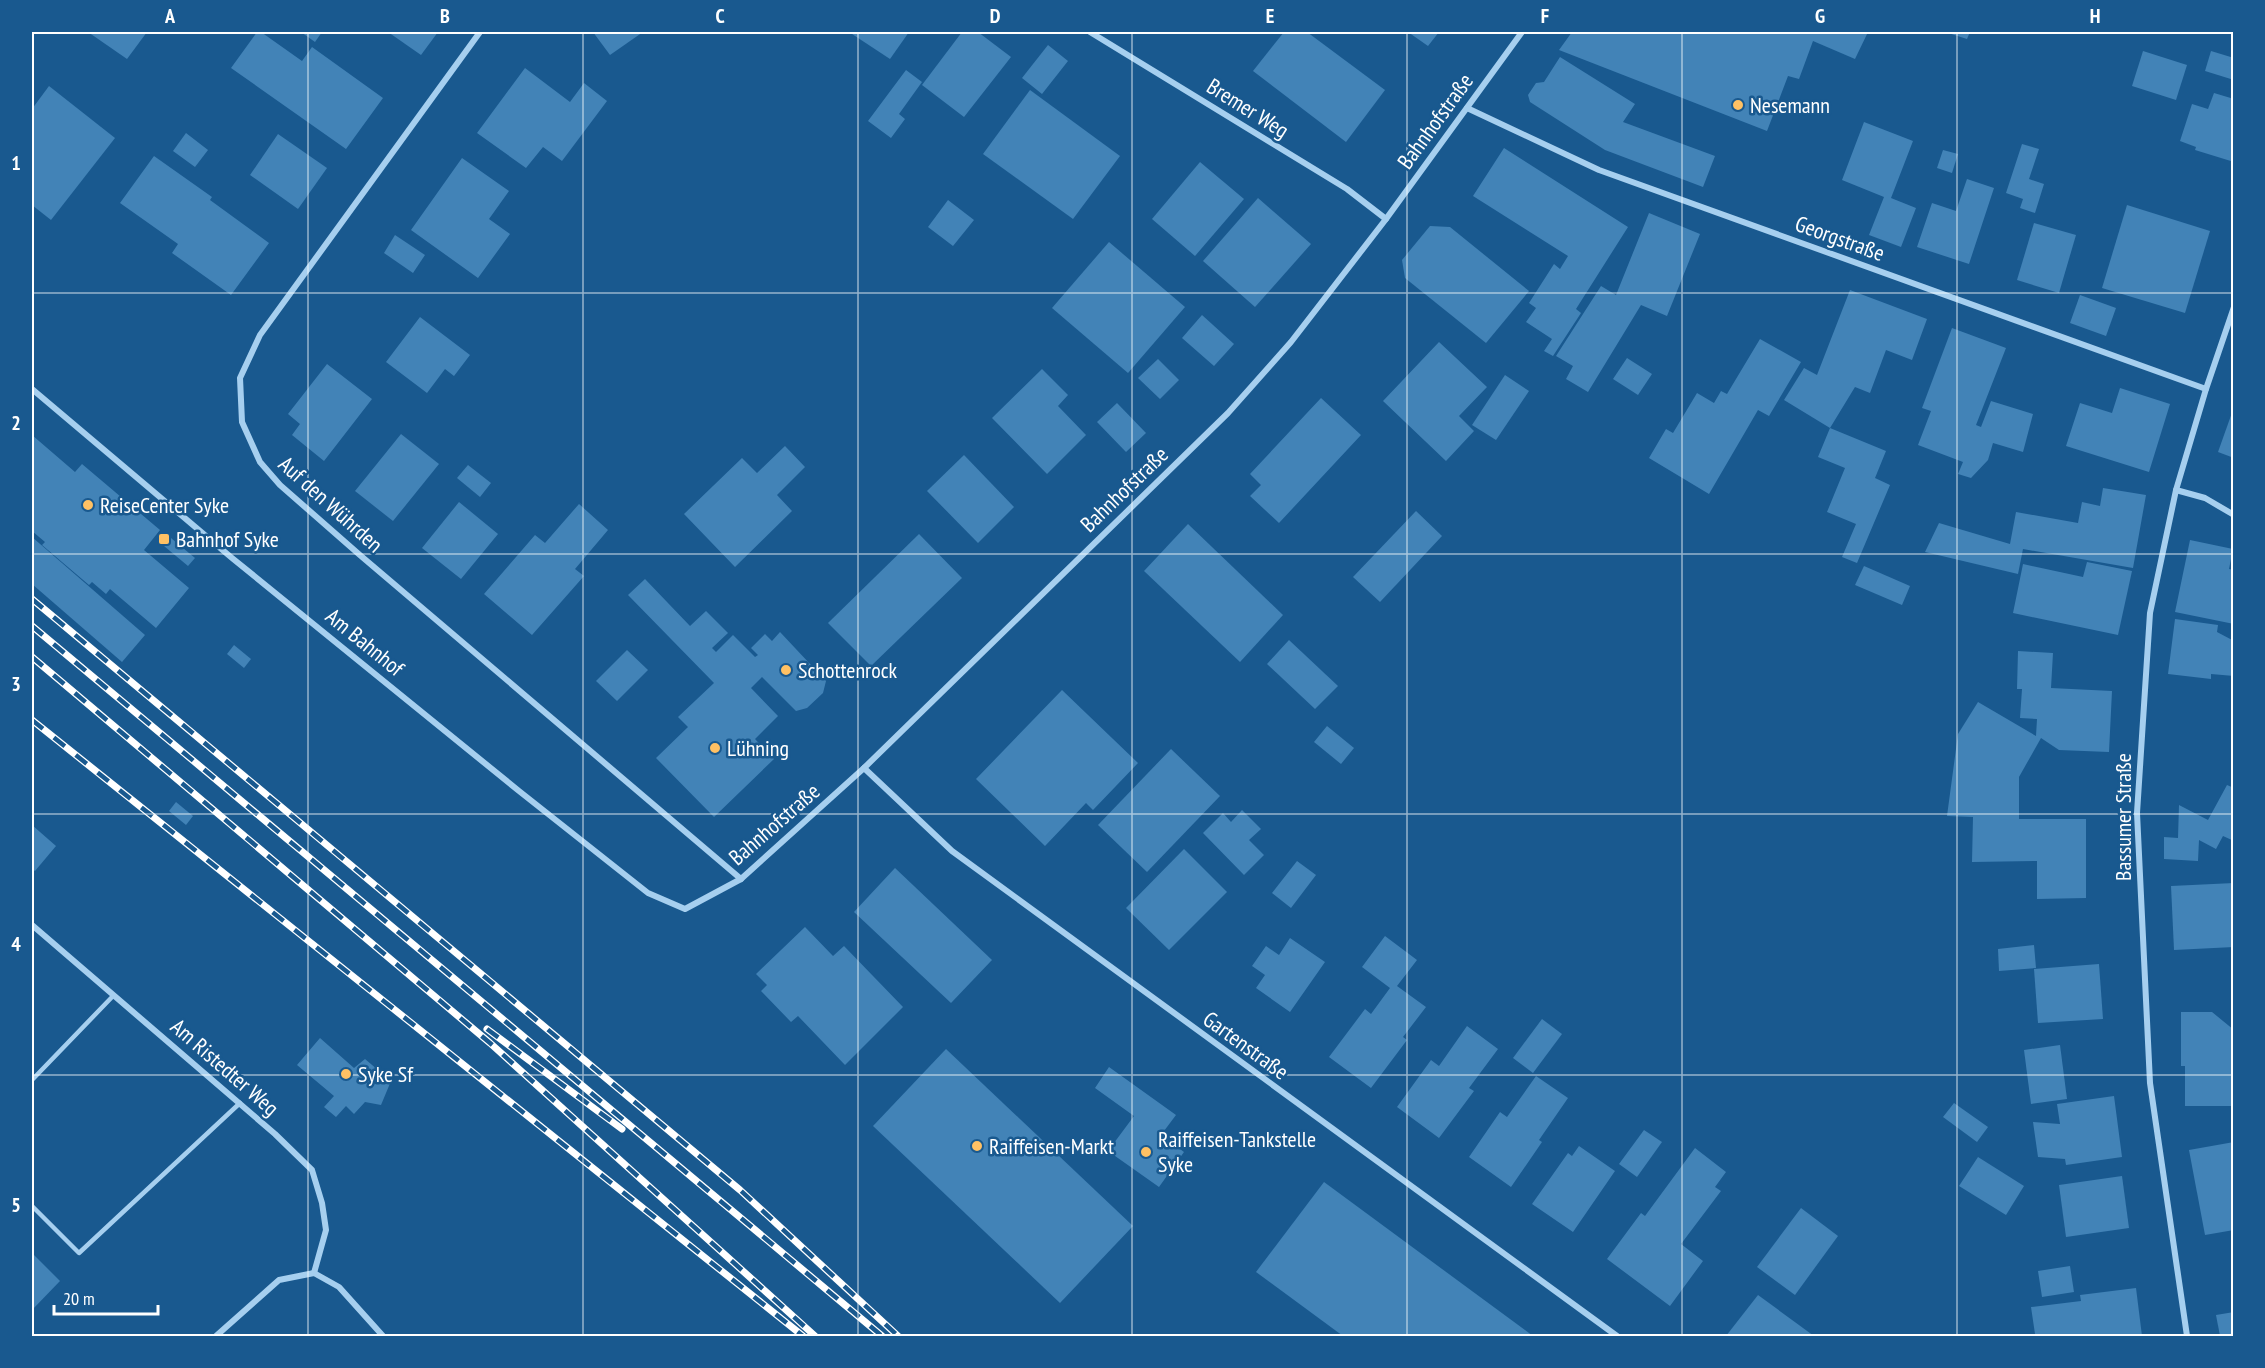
<svg xmlns="http://www.w3.org/2000/svg" width="2265" height="1368" font-family="'PT Sans Narrow',sans-serif">
<style>
.building{fill:#4283b7}
.lines{fill:none;stroke-linecap:round;stroke-linejoin:round}
.service{stroke:#a6cfef;stroke-width:4.5}
.minor{stroke:#a6cfef;stroke-width:6}
.rail-casing{stroke:#fff;stroke-width:7}
.rail{stroke:#19598f;stroke-width:4.5;stroke-dasharray:14;stroke-linecap:butt}
.grid{fill:none;stroke:#fff;stroke-width:1.5;stroke-opacity:0.55}
.poi-dot{fill:#ffc164;stroke:#19598f;stroke-width:2}
.labels{text-anchor:middle;stroke-width:5;stroke-linejoin:round;paint-order:stroke}
.poi-label{font-size:22px;fill:#fff;stroke:#19598f;text-anchor:start}
.street-label{font-size:22px;fill:#fff;stroke:#19598f}
.neatline{fill:none;stroke:#fff;stroke-width:2}
.grid-label{font-size:20px;text-anchor:middle;font-weight:bold;fill:#fff}
</style>
<rect width="100%" height="100%" fill="#19598f"/>
<!-- building -->
<g class="building">
<path d="M88,32h59l-20,27z"/>
<path d="M257,32h4l41,29 10,-14 71,51 -37,51 -115,-81z"/>
<path d="M301,32h21l-7,10z"/>
<path d="M388,32h50l-17,23z"/>
<path d="M593,32h50l-33,23z"/>
<path d="M849,32h60l-19,27z"/>
<path d="M962,32h16l33,25 -47,60 -42,-32z"/>
<path d="M1284,32h23l78,58 -39,52 -93,-71z"/>
<path d="M1408,32h31l-11,14z"/>
<path d="M1572,32h296l-13,27 -42,-18 -14,38 -11,-3 -21,55 -208,-81z"/>
<path d="M1945,32h25l-3,7z"/>
<path d="M1048,45l20,16 -26,33 -20,-16z"/>
<path d="M2143,51l44,14 -11,35 -44,-14z"/>
<path d="M2211,51l23,7v22l-29,-9z"/>
<path d="M1560,57l75,47 -12,18 92,34 -12,31 -98,-37 -75,-48 -2,-7 8,-12 8,-1z"/>
<path d="M525,68l45,34 14,-19 23,18 -45,60 -19,-14 -17,21 -49,-35z"/>
<path d="M906,70l16,12 -23,32 6,5 -14,19 -23,-17z"/>
<path d="M49,86l66,52 -64,82 -19,-15v-96z"/>
<path d="M1030,90l90,66 -47,63 -90,-65z"/>
<path d="M2214,93l20,6v63l-39,-12 1,-3 -16,-6 12,-37 16,5z"/>
<path d="M1864,122l49,19 -22,57 25,10 -15,39 -32,-12 15,-38 -42,-17z"/>
<path d="M186,133l22,17 -13,17 -22,-16z"/>
<path d="M278,134l49,34 -29,41 -48,-34z"/>
<path d="M2022,144l17,5 -10,30 15,5 -9,29 -15,-5 3,-9 -17,-6z"/>
<path d="M1504,148l124,79 -52,82 5,4 -28,43 -9,-5 8,-12 -26,-17 10,-14 -7,-5 25,-39 6,5 8,-13 -95,-60z"/>
<path d="M1943,150l15,4 -6,19 -15,-5z"/>
<path d="M154,156l58,41 -2,3 59,43 -38,52 -59,-42 6,-9 -58,-41z"/>
<path d="M462,158l47,33 -20,28 21,15 -32,44 -67,-48z"/>
<path d="M1200,162l44,37 -49,57 -43,-37z"/>
<path d="M1967,179l27,9 -25,76 -52,-17 15,-44 24,8z"/>
<path d="M1258,198l53,46 -56,63 -52,-46z"/>
<path d="M948,200l26,20 -21,26 -25,-19z"/>
<path d="M2127,205l83,26 -25,82 -83,-25z"/>
<path d="M1649,213l51,21 -33,82 -26,-11 -53,87 -22,-13 7,-13 -17,-10 45,-70 15,9z"/>
<path d="M2034,223l42,12 -17,58 -42,-13z"/>
<path d="M1430,226l20,1 79,64 -43,52 -81,-65 -3,-18z"/>
<path d="M395,235l30,20 -12,18 -29,-20z"/>
<path d="M1109,242l76,65 -57,66 -76,-65z"/>
<path d="M1850,290l77,29 -15,41 -26,-10 -16,43 -15,-6 -25,41 56,23 -11,27 15,7 -33,78 -15,-6 14,-33 -29,-12 18,-44 -27,-11 12,-29 -46,-28 20,-32 13,7z"/>
<path d="M2080,295l36,13 -10,28 -36,-13z"/>
<path d="M1202,315l32,29 -20,22 -32,-28z"/>
<path d="M420,317l50,38 -16,21 -9,-7 -18,24 -41,-31z"/>
<path d="M1952,328l54,20 -30,77 5,2 10,-26 42,13 -10,38 -30,-9 -5,17 -17,18 -13,-4 5,-12 -45,-17 13,-34 -9,-3z"/>
<path d="M1760,339l41,23 -32,54 -11,-6 -49,84 -60,-36 17,-29 7,4 24,-40 17,10 7,-12 6,3z"/>
<path d="M1439,342l48,45 -28,29 15,15 -28,30 -63,-60z"/>
<path d="M1627,358l25,16 -14,21 -25,-16z"/>
<path d="M1158,359l21,21 -19,19 -22,-21z"/>
<path d="M327,364l45,35 -48,62 -32,-26 8,-11 -12,-10z"/>
<path d="M1042,369l26,26 -10,11 28,29 -39,39 -55,-56z"/>
<path d="M1505,375l24,16 -33,49 -24,-15z"/>
<path d="M2120,388l50,16 -21,68 -83,-26 14,-43 32,10z"/>
<path d="M1321,398l40,37 -82,88 -29,-27 11,-11 -11,-11z"/>
<path d="M1117,403l29,30 -20,19 -29,-30z"/>
<path d="M2234,407v51l-16,-6z"/>
<path d="M401,434l38,30 -46,57 -38,-30z"/>
<path d="M32,435l43,37 7,-8 78,66 -16,20 45,38 -33,40 -46,-39 -4,5 -14,-12 -3,3 -47,-40 3,-3 -13,-11z"/>
<path d="M785,446l20,21 -28,28 15,16 -57,56 -51,-53 58,-56 15,15z"/>
<path d="M964,455l50,52 -36,36 -51,-52z"/>
<path d="M468,465l23,18 -11,14 -23,-19z"/>
<path d="M2103,488l43,7 -13,73 -110,-19 -5,25 -93,-22 14,-29 71,21 6,-32 62,11 4,-21 18,4z"/>
<path d="M459,502l39,32 -37,45 -39,-31z"/>
<path d="M579,504l29,26 -33,39 9,7 -52,59 -48,-41 51,-59 10,8z"/>
<path d="M1416,511l26,25 -62,66 -27,-25z"/>
<path d="M1188,524l95,91 -43,47 -96,-91z"/>
<path d="M919,534l43,44 -91,88 -43,-43z"/>
<path d="M32,537l113,98 -23,27 -90,-78z"/>
<path d="M171,538l24,20 -7,8 -24,-20z"/>
<path d="M2190,540l43,9 -4,20 5,1v54l-59,-12z"/>
<path d="M2087,562l45,9 -14,64 -105,-22 10,-49 60,13z"/>
<path d="M1864,566l46,20 -8,19 -47,-20z"/>
<path d="M645,579l45,47 16,-15 22,22 -16,15 4,4 17,-17 22,22 3,-2 -7,-7 14,-14 7,7 8,-9 46,49 -3,12 -16,15 -11,3 -34,-34 -11,11 27,28 -23,23 19,20 -60,58 -58,-59 32,-31 -10,-10 36,-34 -86,-88z"/>
<path d="M2175,619l43,6 -1,7 17,9v35l-23,-2v5l-43,-5z"/>
<path d="M1289,640l49,46 -23,23 -48,-45z"/>
<path d="M234,645l17,14 -7,9 -17,-14z"/>
<path d="M627,650l21,20 -31,31 -21,-20z"/>
<path d="M2018,651l35,2 -2,35 61,3 -3,61 -50,-2 -18,-12 -22,39v42h67v79l-49,1v-38l-65,1 1,-45 -26,-1 11,-82 20,-32 58,34 1,-17 -17,-1 2,-29h-5z"/>
<path d="M1062,690l76,73 -45,47 -7,-7 -41,43 -69,-67z"/>
<path d="M1327,726l27,22 -13,16 -27,-22z"/>
<path d="M1171,749l49,47 -73,76 -49,-47z"/>
<path d="M2227,785l7,3v53l-11,-5 -7,13 -17,-9 -1,21 -34,-2v-22l14,1 1,-33 29,15z"/>
<path d="M176,802l17,14 -7,9 -17,-14z"/>
<path d="M1242,810l19,19 -12,11 15,15 -20,20 -41,-42 20,-20 8,9z"/>
<path d="M32,825l24,21 -21,25 -3,-2z"/>
<path d="M1184,849l43,43 -58,58 -43,-42z"/>
<path d="M1297,861l19,14 -25,33 -19,-15z"/>
<path d="M895,868l97,92 -41,43 -97,-91z"/>
<path d="M2234,883v64l-60,3 -3,-64z"/>
<path d="M805,927l28,29 11,-10 59,61 -58,58 -47,-49 -7,6 -30,-31 6,-6 -11,-11z"/>
<path d="M1385,936l32,24 -20,26 29,21 -23,30 4,3 -36,48 -42,-31 36,-48 6,5 19,-26 -28,-21z"/>
<path d="M1290,938l35,24 -35,50 -34,-24 9,-13 -13,-9 14,-20 13,9z"/>
<path d="M2034,945l2,23 -37,3 -1,-22z"/>
<path d="M2099,964l4,55 -65,4 -4,-54z"/>
<path d="M2181,1012h31l22,18v76h-49v-40h-4z"/>
<path d="M1542,1019l20,15 -29,39 -20,-15z"/>
<path d="M1467,1026l31,23 -29,39 5,3 -35,47 -42,-31 34,-47 8,6z"/>
<path d="M320,1038l34,30 11,-9 26,22 -10,24 -16,-3 -11,12 -8,-8 -10,11 -12,-10 10,-11 -37,-31z"/>
<path d="M2060,1045l7,54 -36,5 -7,-54z"/>
<path d="M946,1049l187,177 -73,77 -187,-177z"/>
<path d="M1109,1067l67,48 -15,20 23,17 -25,35 -51,-36 26,-35 -39,-28z"/>
<path d="M1536,1076l32,22 -29,42 3,2 -31,45 -42,-30 31,-45 7,5z"/>
<path d="M2114,1096l8,61 -56,8 -1,-6 -27,-2 -5,-35 27,2 -3,-20z"/>
<path d="M1954,1103l34,24 -11,15 -34,-25z"/>
<path d="M1644,1130l18,12 -25,35 -18,-13z"/>
<path d="M2234,1142v88l-29,5 -16,-85z"/>
<path d="M1579,1146l36,25 -42,61 -41,-28 36,-51 4,3z"/>
<path d="M1695,1148l31,24 -11,15 6,4 -40,53 22,17 -33,45 -63,-47 34,-46 4,3z"/>
<path d="M1978,1157l46,29 -18,29 -47,-29z"/>
<path d="M2122,1176l7,52 -63,9 -7,-52z"/>
<path d="M1324,1182l209,154h-190l-87,-64z"/>
<path d="M1801,1208l37,28 -43,59 -38,-28z"/>
<path d="M32,1253l28,28 -28,29z"/>
<path d="M2070,1266l4,26 -32,5 -4,-26z"/>
<path d="M2136,1288l6,48h-119l12,-2 -4,-27 50,-6 -1,-6z"/>
<path d="M1758,1295l56,41h-88z"/>
<path d="M2234,1312v24h-14l-4,-21z"/>
</g>
<g class="lines">
<!-- service -->
<g class="service">
<path d="M32,1080l81,-84"/>
<path d="M32,1206l47,47 161,-150"/>
</g>
<!-- minor -->
<g class="minor">
<path d="M480,32l-220,303 -20,43 2,44 18,40 20,23 81,71 380,323"/>
<path d="M1090,32l257,157 39,30"/>
<path d="M1467,108l132,62 607,219"/>
<path d="M32,389l200,169 287,233 129,102 37,16 56,-30 123,-111 364,-355 63,-71 95,-123 136,-187"/>
<path d="M2176,490l29,8 29,17"/>
<path d="M864,768l88,83 665,485"/>
<path d="M32,925l243,209 37,36 10,33 4,27 -12,43"/>
<path d="M314,1273l25,14 44,49"/>
<path d="M216,1336l63,-56 35,-7"/>
<path d="M2187,1336l-37,-253 -13,-270 13,-200 26,-123 30,-101 28,-82"/>
</g>
<defs>
<g id="rail">
<path d="M32,599l708,591 158,146"/>
<path d="M32,626l850,710"/>
<path d="M32,657l458,386 325,293"/>
<path d="M32,720l771,616"/>
<path d="M487,1029l135,100"/>
</g>
</defs>
<!-- rail casing -->
<use href="#rail" class="rail-casing"/>
<!-- rail -->
<use href="#rail" class="rail"/>
</g>
<!-- grid -->
<path class="grid" d="M308,32v1304M583,32v1304M858,32v1304M1132,32v1304M1407,32v1304M1682,32v1304M1957,32v1304M32,293h2202M32,554h2202M32,814h2202M32,1075h2202"/>
<!-- markers -->
<g class="poi-dot">
<circle cx="1738" cy="105" r="6"/>
<circle cx="88" cy="505" r="6"/>
<rect x="158" y="533" width="12" height="12" rx="3"/>
<circle cx="786" cy="670" r="6"/>
<circle cx="715" cy="748" r="6"/>
<circle cx="346" cy="1074" r="6"/>
<circle cx="977" cy="1146" r="6"/>
<circle cx="1146" cy="1152" r="6"/>
</g>
<g class="labels">
<!-- poi labels -->
<g class="poi-label">
<text x="1750" y="113">Nesemann</text>
<text x="100" y="513">ReiseCenter Syke</text>
<text x="176" y="547">Bahnhof Syke</text>
<text x="798" y="678">Schottenrock</text>
<text x="727" y="756">Lühning</text>
<text x="358" y="1082">Syke Sf</text>
<text x="1158" y="1147">Raiffeisen-Tankstelle<tspan x="1158" dy="25">Syke</tspan></text>
<text x="989" y="1154">Raiffeisen-Markt</text>
</g>
<!-- street labels -->
<g class="street-label">
<text transform="translate(1248 108) rotate(32)" y="8">Bremer Weg</text>
<text transform="translate(1435 121) rotate(-54)" y="8">Bahnhofstraße</text>
<text transform="translate(1840 238) rotate(20)" y="8">Georgstraße</text>
<text transform="translate(1124 489) rotate(-44)" y="8">Bahnhofstraße</text>
<text transform="translate(331 504) rotate(42)" y="8">Auf den Wührden</text>
<text transform="translate(365 642) rotate(39)" y="8">Am Bahnhof</text>
<text transform="translate(2123 817) rotate(-90)" y="8">Bassumer Straße</text>
<text transform="translate(774 824) rotate(-41)" y="8">Bahnhofstraße</text>
<text transform="translate(1246 1045) rotate(36)" y="8">Gartenstraße</text>
<text transform="translate(225 1067) rotate(41)" y="8">Am Ristedter Weg</text>
</g>
</g>
<!-- border -->
<rect width="2265" height="1368" fill="none" stroke="#19598f" stroke-width="66"/>
<!-- scale -->
<path d="M54 1305v9h104v-9" fill="none" stroke="#ffffff" stroke-width="3"/>
<text x="63" y="1305" font-size="18" fill="#ffffff" stroke="#19598f" stroke-width="4.5" paint-order="stroke">20 m</text>
<rect x="33" y="33" width="2199" height="1302" class="neatline"/>
<g class="grid-label">
<text x="170" y="23">A</text>
<text x="445" y="23">B</text>
<text x="720" y="23">C</text>
<text x="995" y="23">D</text>
<text x="1270" y="23">E</text>
<text x="1545" y="23">F</text>
<text x="1820" y="23">G</text>
<text x="2095" y="23">H</text>
<text x="16" y="170">1</text>
<text x="16" y="430">2</text>
<text x="16" y="691">3</text>
<text x="16" y="951">4</text>
<text x="16" y="1212">5</text>
</g>
</svg>
